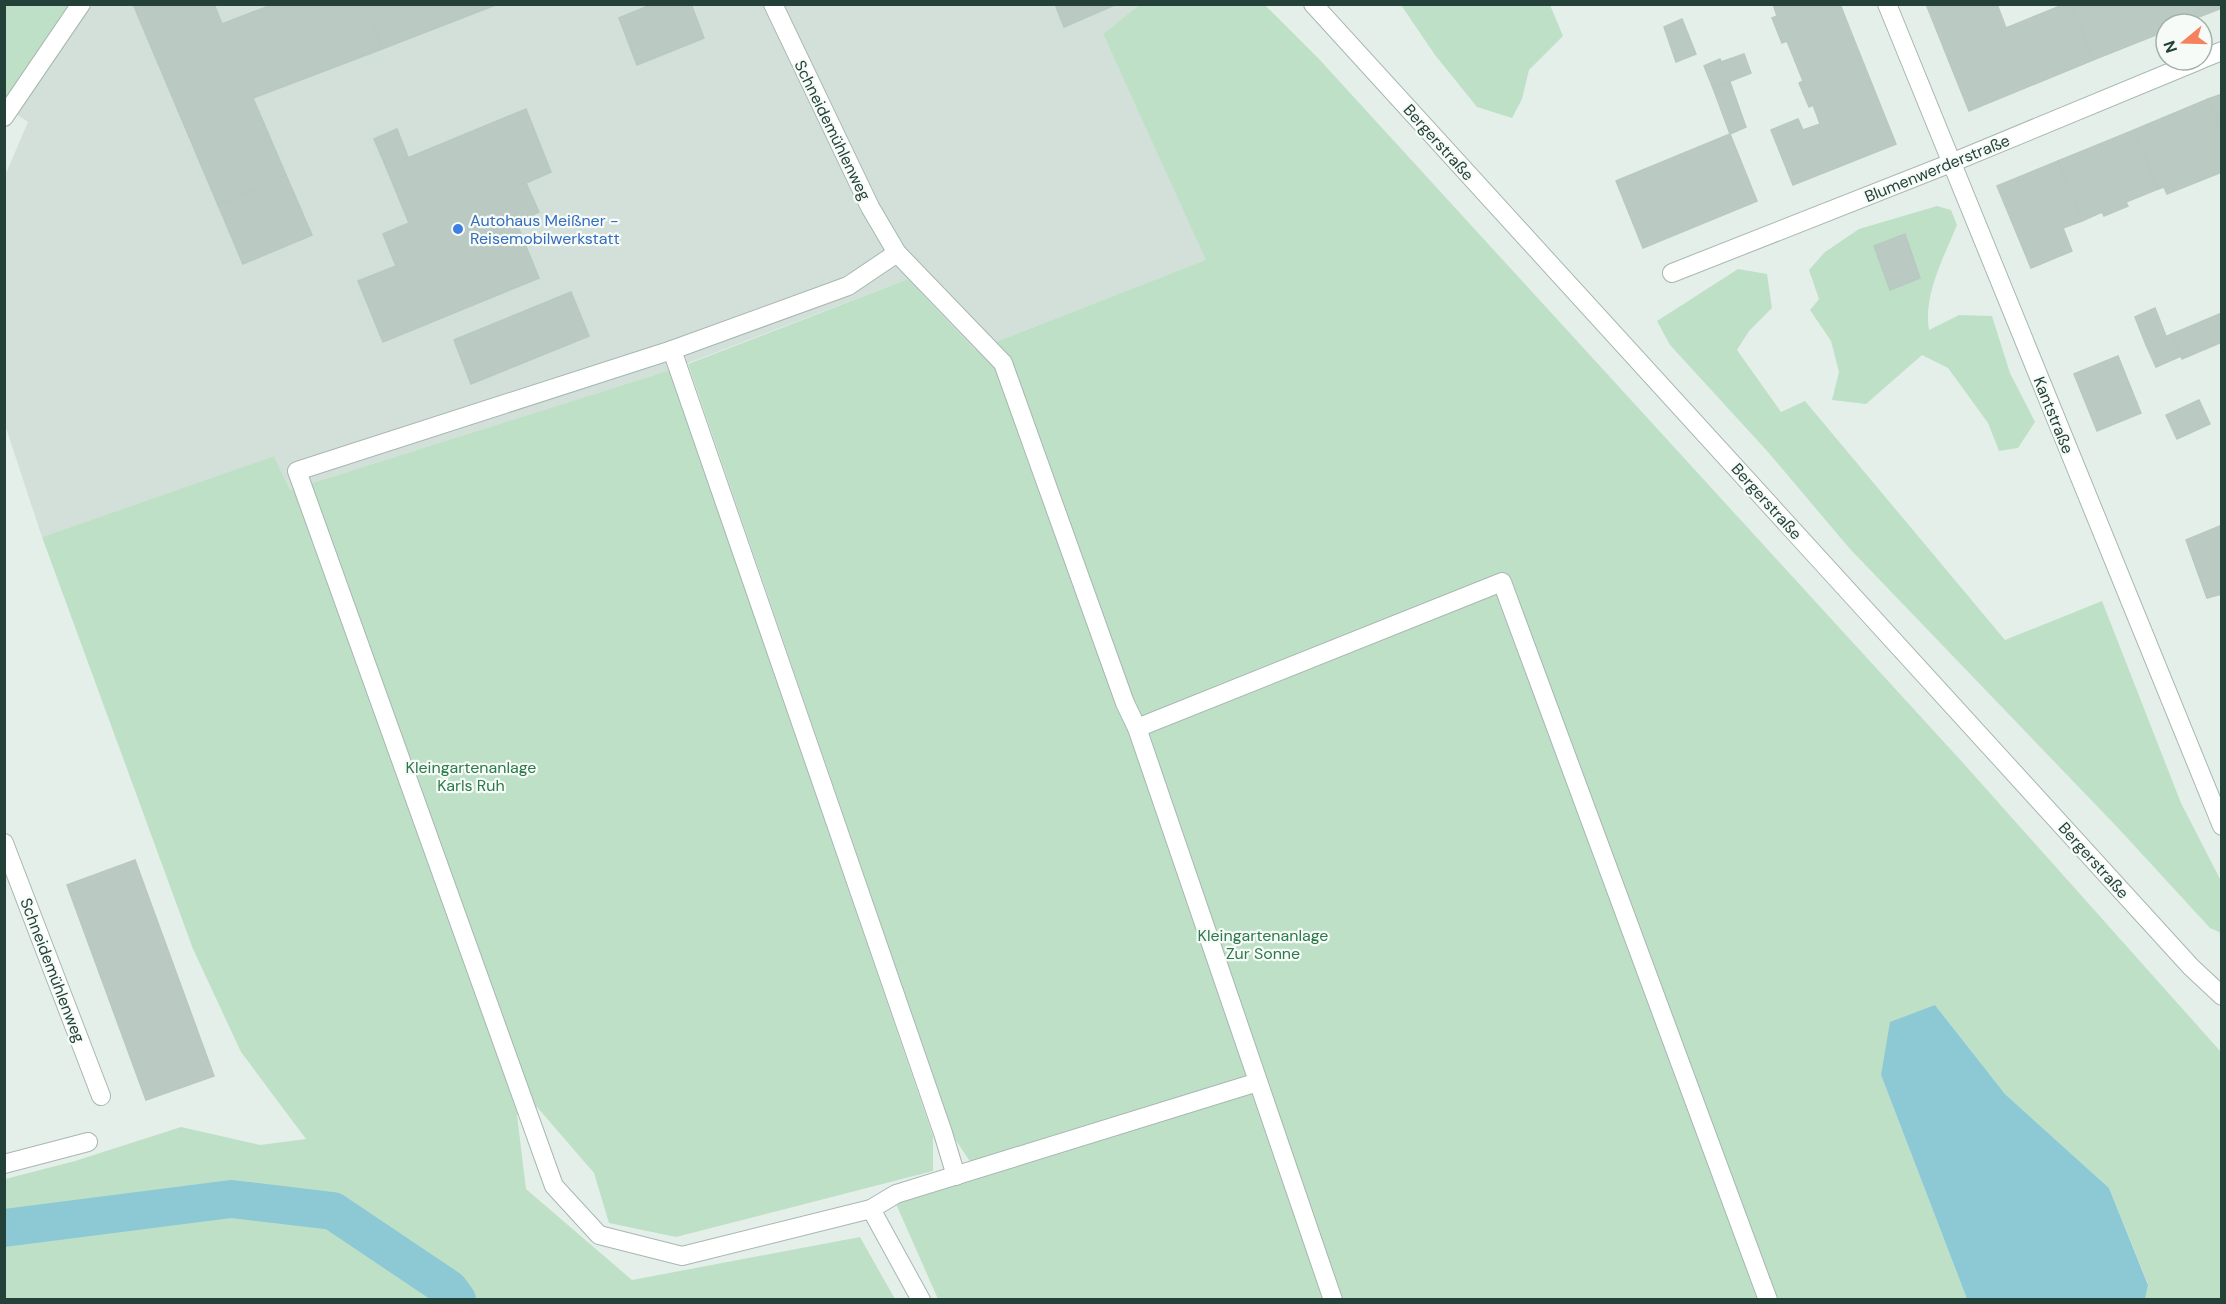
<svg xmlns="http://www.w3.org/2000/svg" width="2226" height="1304" font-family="'DM Sans',sans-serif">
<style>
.built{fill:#d3dfd9}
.green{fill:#bee0c7}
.water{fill:#8dc9d4}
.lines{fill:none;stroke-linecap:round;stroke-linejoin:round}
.canal{stroke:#8dc9d4;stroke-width:38}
.building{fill:#bacac3;stroke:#b7c9c1;stroke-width:1.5}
.minor-casing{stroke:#a7b7b1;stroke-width:20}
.minor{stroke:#fff;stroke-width:18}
.shop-dot{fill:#3f7fe0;stroke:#f6fbf8;stroke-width:2}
.labels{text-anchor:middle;stroke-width:4.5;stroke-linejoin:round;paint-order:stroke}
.street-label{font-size:16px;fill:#234139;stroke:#f6fbf8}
.shop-label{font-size:16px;fill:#366cbe;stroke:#f6fbf8;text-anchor:start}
.park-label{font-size:16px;fill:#2c794a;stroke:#f6fbf8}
</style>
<rect width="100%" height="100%" fill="#e5efea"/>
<!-- built -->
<path class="built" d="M81,5h1058l-36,29 104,226 -232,90 -67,-71 -238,91 -380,120 -16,-34 -232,81 -37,-112 -1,-247 24,-56 -18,-12z"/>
<!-- green -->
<g class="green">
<path d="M4,5h77l-77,101z"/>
<path d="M1139,5h126l54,54 645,705 257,288v247h-76l3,-15 -39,-96 -104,-94 -70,-89 -54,70 86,224h-1029l-42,-95 85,-26 -26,-39 -267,-775 220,-85 67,71 231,-90 -103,-226z"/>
<path d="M1401,5h149l13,31 -34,34 -7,29 -10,19 -35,-11 -42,-52z"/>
<path d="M1937,206l14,4 6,15c-13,32 -34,70 -28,105l30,-15 33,1 18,57 25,49 -17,26 -19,3 -11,-28 -40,-55 -26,-13 -56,49 -34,-4 7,-28 -8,-31 -21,-31 9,-11 -10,-29 16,-18 34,-23z"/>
<path d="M1738,269l29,5 5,34 -23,23 -12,19 44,62 24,-11 200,239 97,-39 79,202 40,78v52l-11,-5 -92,-100 -268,-279 -82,-97 -98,-107 -13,-24z"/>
<path d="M670,370l263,766v35l-257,66 -67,-14 -15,-50 -57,-66 -20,8 9,74 106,91 228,-43 35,62 -890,1v-121l70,-18 106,-34 79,18 46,-6 -65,-87 -48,-103 -151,-412 232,-81 16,34z"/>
</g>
<!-- water -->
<path class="water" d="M1935,1005l70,89 104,94 39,97 -3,14h-178l-86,-224 9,-53z"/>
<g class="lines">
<!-- canal -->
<path class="canal" d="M4,1228l227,-29 102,12 116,78 8,11"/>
</g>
<!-- building -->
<g class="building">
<path d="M133,4h81l8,20 52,-20h91l17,45 -129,49 33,77 -68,30z"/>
<path d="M365,4h133l-116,45z"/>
<path d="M653,4h38l13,34 -67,27 -18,-47z"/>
<path d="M1055,4h62l-53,23z"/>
<path d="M1773,4h67l13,33 -58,24 -8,-20 -5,2 -10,-25 5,-2z"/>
<path d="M1926,4h71l9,24 59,-24h6l22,56 -124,51z"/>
<path d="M2071,4h114l6,16 -9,4h-16v7l-73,29z"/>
<path d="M2185,4h37v4l-31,12z"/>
<path d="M1682,19l14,35 -20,8 -12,-35z"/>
<path d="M1853,37l43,107 -103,41 -22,-55 27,-11 5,11 17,-6 -7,-19 -4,2 -10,-24 4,-2 -8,-20z"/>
<path d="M1744,54l7,19 -38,15 -9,-22 16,-7 1,3z"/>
<path d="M1730,82l16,45 -16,7 -17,-46z"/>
<path d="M2222,94v37l-14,-32z"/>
<path d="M2208,99l14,32v41l-55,22 -3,-7 -6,2 -24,-59z"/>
<path d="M526,109l25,63 -25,11 13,29 -23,10 23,56 -156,64 -25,-61 38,-15 -13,-32 26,-11 -23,-56z"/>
<path d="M397,129l11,28 -22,10 -12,-28z"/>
<path d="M2134,130l24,59 -32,13 2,4 -24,10 -2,-4 -20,9 -24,-60z"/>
<path d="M1730,134l27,67 -114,47 -27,-67z"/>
<path d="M2058,161l24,60 -19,7 9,23 -41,17 -34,-82z"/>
<path d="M286,175l26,60 -69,29 -25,-59z"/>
<path d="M1905,234l15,44 -30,12 -16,-44z"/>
<path d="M571,292l18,44 -118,48 -17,-44z"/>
<path d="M2155,308l11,28 -20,9 -11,-28z"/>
<path d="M2222,313v29l-40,17 -10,-25z"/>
<path d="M2172,334l9,22 -25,11 -10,-22z"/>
<path d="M2118,356l23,57 -44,18 -23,-57z"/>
<path d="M2199,400l11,24 -33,15 -11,-24z"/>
<path d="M2222,525v69l-15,4 -21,-58z"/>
<path d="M135,860l79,216 -68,24 -79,-215z"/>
</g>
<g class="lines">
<defs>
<g id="minor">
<path d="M773,4l97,203 27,46 106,110 122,340 12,25 196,572"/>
<path d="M1313,4l878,963 31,29"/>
<path d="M1887,4l335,822"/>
<path d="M2202,59l20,-8"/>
<path d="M4,117l77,-113"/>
<path d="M897,253l-49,33 -176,64 -375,121 257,715 45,49 83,21 189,-47 25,-15 362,-112"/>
<path d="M1672,273l279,-110 249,-103"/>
<path d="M672,350l271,783 13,43"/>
<path d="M1137,728l365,-146 266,718"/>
<path d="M4,843l97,253"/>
<path d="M4,1164l84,-22"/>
<path d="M871,1209l50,91"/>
</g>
</defs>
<!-- minor casing -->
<use href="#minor" class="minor-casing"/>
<!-- minor -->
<use href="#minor" class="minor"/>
</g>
<!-- markers -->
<circle class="shop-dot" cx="458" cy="229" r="6"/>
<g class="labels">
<!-- street labels -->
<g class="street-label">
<text transform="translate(833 130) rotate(64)" y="6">Schneidemühlenweg</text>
<text transform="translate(1439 142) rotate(48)" y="6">Bergerstraße</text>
<text transform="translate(1937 168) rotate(-22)" y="6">Blumenwerderstraße</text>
<text transform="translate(2054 415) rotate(68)" y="6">Kantstraße</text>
<text transform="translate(1767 501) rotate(48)" y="6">Bergerstraße</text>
<text transform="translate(2094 860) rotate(48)" y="6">Bergerstraße</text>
<text transform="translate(53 970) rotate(69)" y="6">Schneidemühlenweg</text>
</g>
<!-- shop labels -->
<g class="shop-label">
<text x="470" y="226">Autohaus Meißner -<tspan x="470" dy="18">Reisemobilwerkstatt</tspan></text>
</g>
<!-- park labels -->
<g class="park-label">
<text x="471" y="773">Kleingartenanlage<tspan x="471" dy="18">Karls Ruh</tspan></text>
<text x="1263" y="941">Kleingartenanlage<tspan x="1263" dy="18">Zur Sonne</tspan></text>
</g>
</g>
<!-- border -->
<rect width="2226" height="1304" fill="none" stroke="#234139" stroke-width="12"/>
<!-- north arrow -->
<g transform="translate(2184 42) rotate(251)"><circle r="28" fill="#f6fbf8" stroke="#a2b1ac" stroke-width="1.5"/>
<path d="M0-4.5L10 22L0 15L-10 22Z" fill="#f5825d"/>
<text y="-9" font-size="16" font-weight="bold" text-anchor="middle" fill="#234139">N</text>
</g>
</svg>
